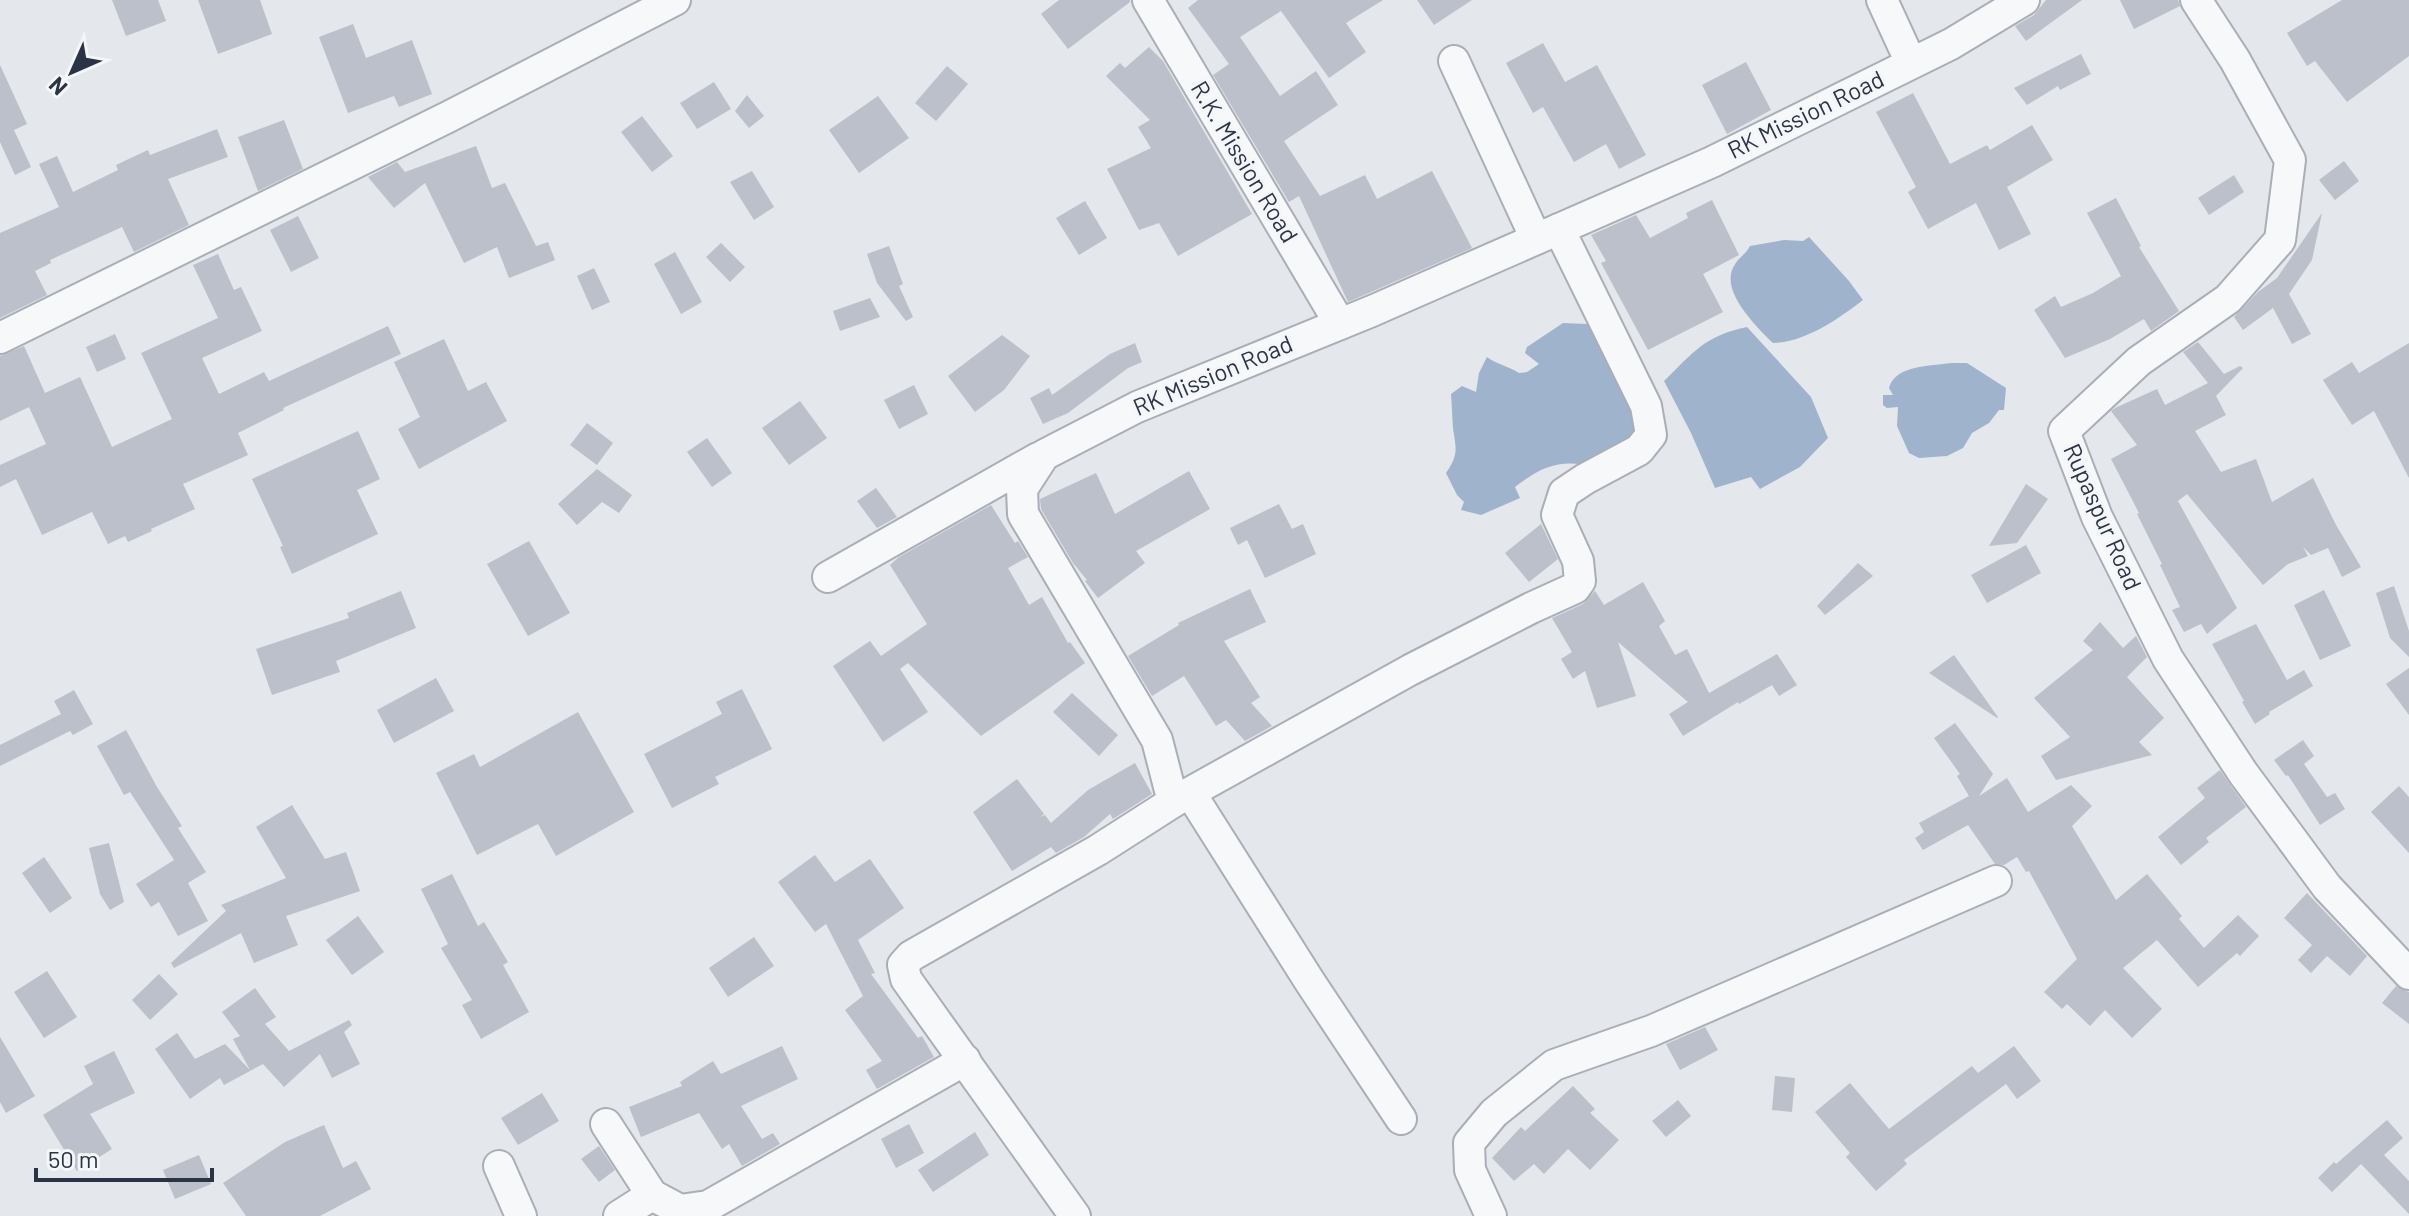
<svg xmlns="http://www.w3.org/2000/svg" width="2409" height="1216" font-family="Barlow,sans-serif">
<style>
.water{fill:#9fb4cc}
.building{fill:#bbc0ca}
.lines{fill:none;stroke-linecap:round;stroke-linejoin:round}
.minor-casing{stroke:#a9aeb7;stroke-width:34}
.minor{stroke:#f7f8fa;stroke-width:30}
.labels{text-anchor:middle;stroke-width:6;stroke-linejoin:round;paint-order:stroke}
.street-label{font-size:24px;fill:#2b3445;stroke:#f4f6f9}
</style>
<rect width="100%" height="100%" fill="#e4e7ec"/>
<!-- water -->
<g class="water">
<path d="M1809,237l40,44 14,19c-25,19 -57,42 -90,43 -16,-16 -54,-52 -39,-77 4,-8 12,-12 16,-20l34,-6 19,1z"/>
<path d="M1563,323l24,1 22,27 29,59 1,27 -46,29c-34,-7 -51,0 -78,21l5,11 -39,17 -20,-5 3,-8 -7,-7 -11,-22c13,-19 10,-24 7,-45 -1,-11 -1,-23 -2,-34l11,-8 14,6 3,-19 8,-16c9,7 21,9 32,16l8,-1 12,-8 -14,-11 2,-6z"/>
<path d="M1747,327l64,70 17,41 -28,29 -40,22 -9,-12 -36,11 -24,-55 -27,-52c30,-29 40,-45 83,-54z"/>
<path d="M1951,363h16l39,25 -2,22h-5l-10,13 -17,10 -9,15 -16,8 -28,2 -10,-5 -12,-27 1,-19 -11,1 -4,-3v-10h10l-4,-7c6,-23 42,-22 62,-25z"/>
</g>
<!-- building -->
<g class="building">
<path d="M112,0h46l8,21 -40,15z"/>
<path d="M198,0h62l12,34 -54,20z"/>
<path d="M1059,0h71v2l-62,47 -27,-35z"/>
<path d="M1198,0h185l-37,23 20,29 -37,26 -48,-67 -41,26 40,59 36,-25 22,34 -54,36 36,55 45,-21 12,24 55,-28 40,77 -124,54 -49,-106 -10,6 -76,-127 16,-11 -41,-56z"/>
<path d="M1417,0h55l-38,25z"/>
<path d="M2046,0h36l-56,41 -11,-15 19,-11z"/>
<path d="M2120,0h58l2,6 -46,23z"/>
<path d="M2342,0h67v56l-62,46 -32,-41 -8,5 -20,-33z"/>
<path d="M353,24l13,34 46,-18 20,54 -33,13 -5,-11 -46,17 -29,-76z"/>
<path d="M1543,43l22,39 32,-17 49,90 -27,14 -13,-25 -32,18 -31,-55 -10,6 -27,-50z"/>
<path d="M1149,47l14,14 89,153 -74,42 -19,-33 -20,7 -32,-61 44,-21 -13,-21 12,-7 -44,-44 14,-13 5,5z"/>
<path d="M2081,54l10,20 -31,16 -2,-4 -31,19 -13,-17z"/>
<path d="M1746,62l25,48 -44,24 -25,-49z"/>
<path d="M0,65l27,59 -13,6 17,37 -16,8 -15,-33z"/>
<path d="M947,66l21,18 -32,37 -21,-18z"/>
<path d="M714,82l17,27 -34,20 -17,-26z"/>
<path d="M1913,93l37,71 37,-19 3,5 42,-25 21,35 -46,27 24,47 -32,16 -23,-47 -48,26 -20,-37 8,-5 -40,-75z"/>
<path d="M747,95l17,21 -15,12 -14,-17z"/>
<path d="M878,96l31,42 -50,35 -30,-43z"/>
<path d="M642,116l31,40 -21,16 -31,-40z"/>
<path d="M284,120l19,49 -45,22 -20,-54z"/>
<path d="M217,129l11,28 -60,22 21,46 -55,27 -12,-25 -72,33 1,3 -16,8 12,24 -47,23v-85l59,-26 -20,-43 18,-8 16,36 45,-22 -2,-5 32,-15 2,5z"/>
<path d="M476,146l16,42 13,-5 31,63 12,-4 7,18 -46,18 -12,-31 -33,16 -39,-80 -31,25 -26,-31 29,-15 8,10z"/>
<path d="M2344,161l15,20 -24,19 -16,-20z"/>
<path d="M752,171l22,36 -20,13 -24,-38z"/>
<path d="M2234,175l10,17 -35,23 -11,-17z"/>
<path d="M2116,198l25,48 -2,1 40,64 -28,20 -7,-12 -34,20 -45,19 -31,-48 21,-14 6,11 32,-14 28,-17 -34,-63z"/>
<path d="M1712,200l27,55 -36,19 20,38 -75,38 -47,-87 5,-2 -15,-26 45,-20 14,23 38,-20 -2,-5z"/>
<path d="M1085,201l22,37 -28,17 -23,-37z"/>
<path d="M2322,213l-10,47 -23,34 22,40 -19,10 -19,-36 -30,22 -9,-13 24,-25 19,-14z"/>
<path d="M298,216l21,42 -28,14 -21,-42z"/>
<path d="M721,243l24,24 -15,15 -24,-25z"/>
<path d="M889,246l14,38 -4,2 14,31 -7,4 -29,-38 -10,-29z"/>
<path d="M675,252l27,50 -21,12 -27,-50z"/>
<path d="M218,254l16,36 7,-3 21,44 -60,27 17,36 45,-22 5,9 119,-55 13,28 -118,54 1,2 -46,23 10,22 -65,29 12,25 -44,20 1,2 -24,11 -3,-6 -17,8 -16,-32 -50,23 -26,-56 -16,8v-22l46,-21 -17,-37 -29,14v-65l24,-10 21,47 35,-16 32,70 60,-28 -31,-66 77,-35 -25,-53z"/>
<path d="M594,268l16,34 -18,8 -15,-34z"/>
<path d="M870,298l10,19 -40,14 -7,-20z"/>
<path d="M115,334l11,25 -29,13 -11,-25z"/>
<path d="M1002,335l28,21 -26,34 -29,22 -27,-36z"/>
<path d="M444,339l24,52 18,-9 21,39 -88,48 -21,-40 22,-12 -26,-55z"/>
<path d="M2198,342l26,32 16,-8 3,2 -27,28 10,19 -31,16 26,41 35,-13 16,43 41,-24 23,47 25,42 -19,10 -14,-29 -17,7 -8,-8 5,9 -20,8 -25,21 -76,-91 -9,7 59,107 -30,26 -6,-10 -17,8 -12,-22 8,-3 -20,-42 2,-1 -25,-50 2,-1 -28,-54 26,-14 -26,-34 4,-3 42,-19 8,16 43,-22 -25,-31z"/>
<path d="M1135,343l7,19 -14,6 -60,45 -25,11 -13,-26 19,-10 3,7 58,-41z"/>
<path d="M2409,343v135l-35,-67 -22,14 -29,-45 29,-18 7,11z"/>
<path d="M914,385l14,29 -29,15 -15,-29z"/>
<path d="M800,401l27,37 -38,27 -27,-37z"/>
<path d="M587,423l26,20 -16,22 -27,-20z"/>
<path d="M358,431l22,48 -23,11 21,44 -86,40 -12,-27 3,-1 -31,-67z"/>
<path d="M707,438l25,35 -20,14 -25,-35z"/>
<path d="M597,469l35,26 -13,18 -17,-11 -25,23 -19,-21z"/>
<path d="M1189,471l21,38 -74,42 9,12 -47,35 -13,-17 2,-1 -14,-17 -32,-54 -1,-10 56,-26 19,41z"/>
<path d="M2026,484l22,15 -31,44 -28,3z"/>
<path d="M876,488l21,29 -20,11 -20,-27z"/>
<path d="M1279,504l13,25 11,-5 13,30 -51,24 -18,-38 -9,5 -8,-17z"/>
<path d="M991,505l24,38 3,-2 10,16 -20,11 21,37 13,-8 26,46 2,-1 15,21 -104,73 -73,-73 -8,6 28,43 -45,30 -50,-76 37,-25 11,15 46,-32 -37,-59 9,-8z"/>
<path d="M1541,524l17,35 -29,23 -24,-29z"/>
<path d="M529,541l41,72 -42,23 -41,-72z"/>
<path d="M2026,545l15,28 -54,30 -16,-28z"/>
<path d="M1858,563l15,13 -48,39 -8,-9z"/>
<path d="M1643,582l22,39 -6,5 16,29 12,-6 22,44 68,-39 20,31 -18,11 -7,-11 -33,19 -1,-2 -55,34 -14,-22 19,-12 -70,-60 18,54 -39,12 -12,-37 -12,8 -12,-20 11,-7 -20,-34 31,-14 12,-13 9,14z"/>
<path d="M2394,586l15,45v26l-19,-19 -14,-45z"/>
<path d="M1250,589l16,33 -42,19 36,56 -9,6 21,23 -27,15 -19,-21 -10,6 -32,-50 -32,20 -24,-40 51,-31 -1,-2z"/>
<path d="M2324,590l27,56 -31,14 -26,-55z"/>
<path d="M401,591l15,37 -80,33 4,11 -68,23 -16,-46 93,-31 -2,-5z"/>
<path d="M2100,622l23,26 13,-12 11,21 -20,20 37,41 -25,24 13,13 -96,25 -15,-24 29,-19 -36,-39 59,-48 -10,-9z"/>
<path d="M2256,624l31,56 17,-10 9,16 -44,26 1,2 -15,10 -13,-22 2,-1 -32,-57z"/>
<path d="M1954,655l44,62 -1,1 -68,-45z"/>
<path d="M2409,668v47l-23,-31z"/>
<path d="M436,678l18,33 -60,32 -17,-33z"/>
<path d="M742,689l30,60 -57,28 4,7 -47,24 -28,-54 78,-40 -6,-12z"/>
<path d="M74,690l19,34 -20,11 -3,-4 -70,35v-21l61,-31 -7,-13z"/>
<path d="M1072,693l46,42 -19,21 -46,-44z"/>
<path d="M578,712l56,100 -78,44 -18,-32 -61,31 -41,-82 38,-19 6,13z"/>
<path d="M1955,723l38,51 -14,22 28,-18 21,34 43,-27 21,21 -20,20 44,74 31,-26 35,42 -3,3 25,29 34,-33 21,21 -19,20 -3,-3 -39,34 -41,-47 -34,28 39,41 -30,29 -27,-28 -15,16 -23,-22 -5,5 -18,-17 33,-33 -48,-88 -3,1 -9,-15 -13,8 -9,-1 -27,-39 -45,25 -8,-12 9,-6 -5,-9 50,-27 -12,-20 3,-2 -26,-36z"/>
<path d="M126,730l31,57 25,39 -4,2 28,44 -18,11 20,38 -30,15 -19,-34 -8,5 -15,-23 38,-24 -44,-68 -6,3 -27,-49z"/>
<path d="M2303,740l11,16 -10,8 23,33 8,-4 10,16 -25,16 -32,-50 -2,1 -12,-16z"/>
<path d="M1135,763l17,31 -39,25 -3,-5 -26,23 -28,16 -5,-6 -39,24 -39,-59 44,-33 27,35 -4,3 5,-2 6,8 37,-33z"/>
<path d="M2220,770l26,37 -40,31 3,4 -28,23 -23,-28 47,-39 -8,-10z"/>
<path d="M2399,786l10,11v56l-38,-41z"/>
<path d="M292,805l33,54 21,-7 14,39 -74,25 12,29 -44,18 -13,-30 -67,35 -3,-5 55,-52 -5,-6 65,-27 -30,-51z"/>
<path d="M109,843l15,59 -14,8 -10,-16 -11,-46z"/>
<path d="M815,855l20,27 35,-23 34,49 -46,32 17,33 -4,1 47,64 4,-2 12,21 -57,32 -11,-19 16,-9 -37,-51 18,-14 -37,-72 -11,8 -37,-50z"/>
<path d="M44,857l28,41 -22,15 -28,-40z"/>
<path d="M452,874l26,52 6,-4 24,40 -5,3 26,47 -48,27 -19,-34 10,-5 -31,-52 7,-4 -27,-55z"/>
<path d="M2307,893l60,63 -17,20 -23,-20 -16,17 -13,-13 14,-15 -28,-27z"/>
<path d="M358,916l26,36 -32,23 -26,-35z"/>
<path d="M754,937l20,29 -46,31 -19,-29z"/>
<path d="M47,971l30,46 -33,21 -30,-46z"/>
<path d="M159,974l19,20 -28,26 -18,-20z"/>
<path d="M2396,986l13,6v32l-27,-21z"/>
<path d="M255,988l21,29 -11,7 24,27 60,-31 3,5 -8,7 16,32 -28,14 -12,-24 -36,33 -21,-23 -39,21 -4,-7 -30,21 -35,-50 22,-16 18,26 30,-15 25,26 -17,-31 7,-3 -18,-24z"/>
<path d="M1705,1027l13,23 -38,20 -14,-26z"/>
<path d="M0,1037l35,59 -29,17 -6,-11z"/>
<path d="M782,1046l16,33 -57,27 21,33 11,-6 7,11 -38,22 -13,-22 -7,5 -23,-36 -58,24 -12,-30 53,-21 -2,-4 33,-21 8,13z"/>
<path d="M2014,1046l27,35 -24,18 -11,-15 -102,76 3,4 -31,27 -30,-34 4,-4 -35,-41 35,-29 39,46 83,-63 6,7z"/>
<path d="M114,1051l21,42 -45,21 22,35 -35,22 -34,-56 50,-31 -9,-18z"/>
<path d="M1775,1076l20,2 -3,34 -20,-2z"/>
<path d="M1573,1086l22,23 -5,4 29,27 -29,30 -22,-21 -24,25 -10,-10 -20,17 -22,-23 29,-31 4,4z"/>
<path d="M542,1093l17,28 -41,24 -17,-27z"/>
<path d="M1678,1100l13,16 -25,21 -14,-16z"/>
<path d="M2387,1120l16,18 -19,17 25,26v33l-48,-50 -29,28 -14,-14 16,-16 2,2z"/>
<path d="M909,1124l15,29 -28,15 -15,-29z"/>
<path d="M324,1125l19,43 13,-7 15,28 -51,27h-74l-23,-33 62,-41z"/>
<path d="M975,1132l14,23 -56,37 -15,-22z"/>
<path d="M599,1146l16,24 -16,12 -18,-23z"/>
<path d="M199,1155l12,29 -36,15 -12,-29z"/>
</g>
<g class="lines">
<defs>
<g id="minor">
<path d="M1148,0l192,324"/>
<path d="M1882,0l29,63"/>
<path d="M2196,0l39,60 55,100 -10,80 -52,59 -89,62 -75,70 33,86 71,142 75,114 84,114 82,87"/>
<path d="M1454,61l82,178"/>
<path d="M0,338l448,-221 227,-117"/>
<path d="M828,577l210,-119"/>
<path d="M1191,794l119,188 91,137"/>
<path d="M1173,802l237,-132 121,-62 44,-20 5,-7 -2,-20 -21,-46 7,-22 21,-14 54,-29 12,-15 -5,-29 -87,-177"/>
<path d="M606,1124l46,71 28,15 28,-4 257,-146"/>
<path d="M499,1166l22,50"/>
<path d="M619,1216l33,-21"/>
<path d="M1075,1216l-169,-237 -3,-14 8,-9 187,-106 75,-48 -16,-62 -134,-226 -1,-25 22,-34 93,-48 235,-96 340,-149 239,-118 73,-44"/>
<path d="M1491,1216l-21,-46 -1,-27 25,-30 60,-48 97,-34 345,-150"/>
</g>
</defs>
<!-- minor casing -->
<use href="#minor" class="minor-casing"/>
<!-- minor -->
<use href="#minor" class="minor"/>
</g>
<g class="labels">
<!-- street labels -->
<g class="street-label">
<text transform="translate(1806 115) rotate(-26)" y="8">RK Mission Road</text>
<text transform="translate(1244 162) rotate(59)" y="8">R.K. Mission Road</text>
<text transform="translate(1213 376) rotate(-23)" y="8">RK Mission Road</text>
<text transform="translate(2102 517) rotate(66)" y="8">Rupaspur Road</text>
</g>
</g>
<!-- north arrow -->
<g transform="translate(72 72) rotate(225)" stroke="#f4f6f9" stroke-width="6" paint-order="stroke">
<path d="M0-6L14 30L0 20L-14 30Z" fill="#2b3445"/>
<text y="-12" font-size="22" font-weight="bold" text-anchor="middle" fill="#2b3445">N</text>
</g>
<!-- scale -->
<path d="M36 1168v12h176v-12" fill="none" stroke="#2b3445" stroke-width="4"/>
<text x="48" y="1168" font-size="24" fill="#2b3445" stroke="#f4f6f9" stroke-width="6" paint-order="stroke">50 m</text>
</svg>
